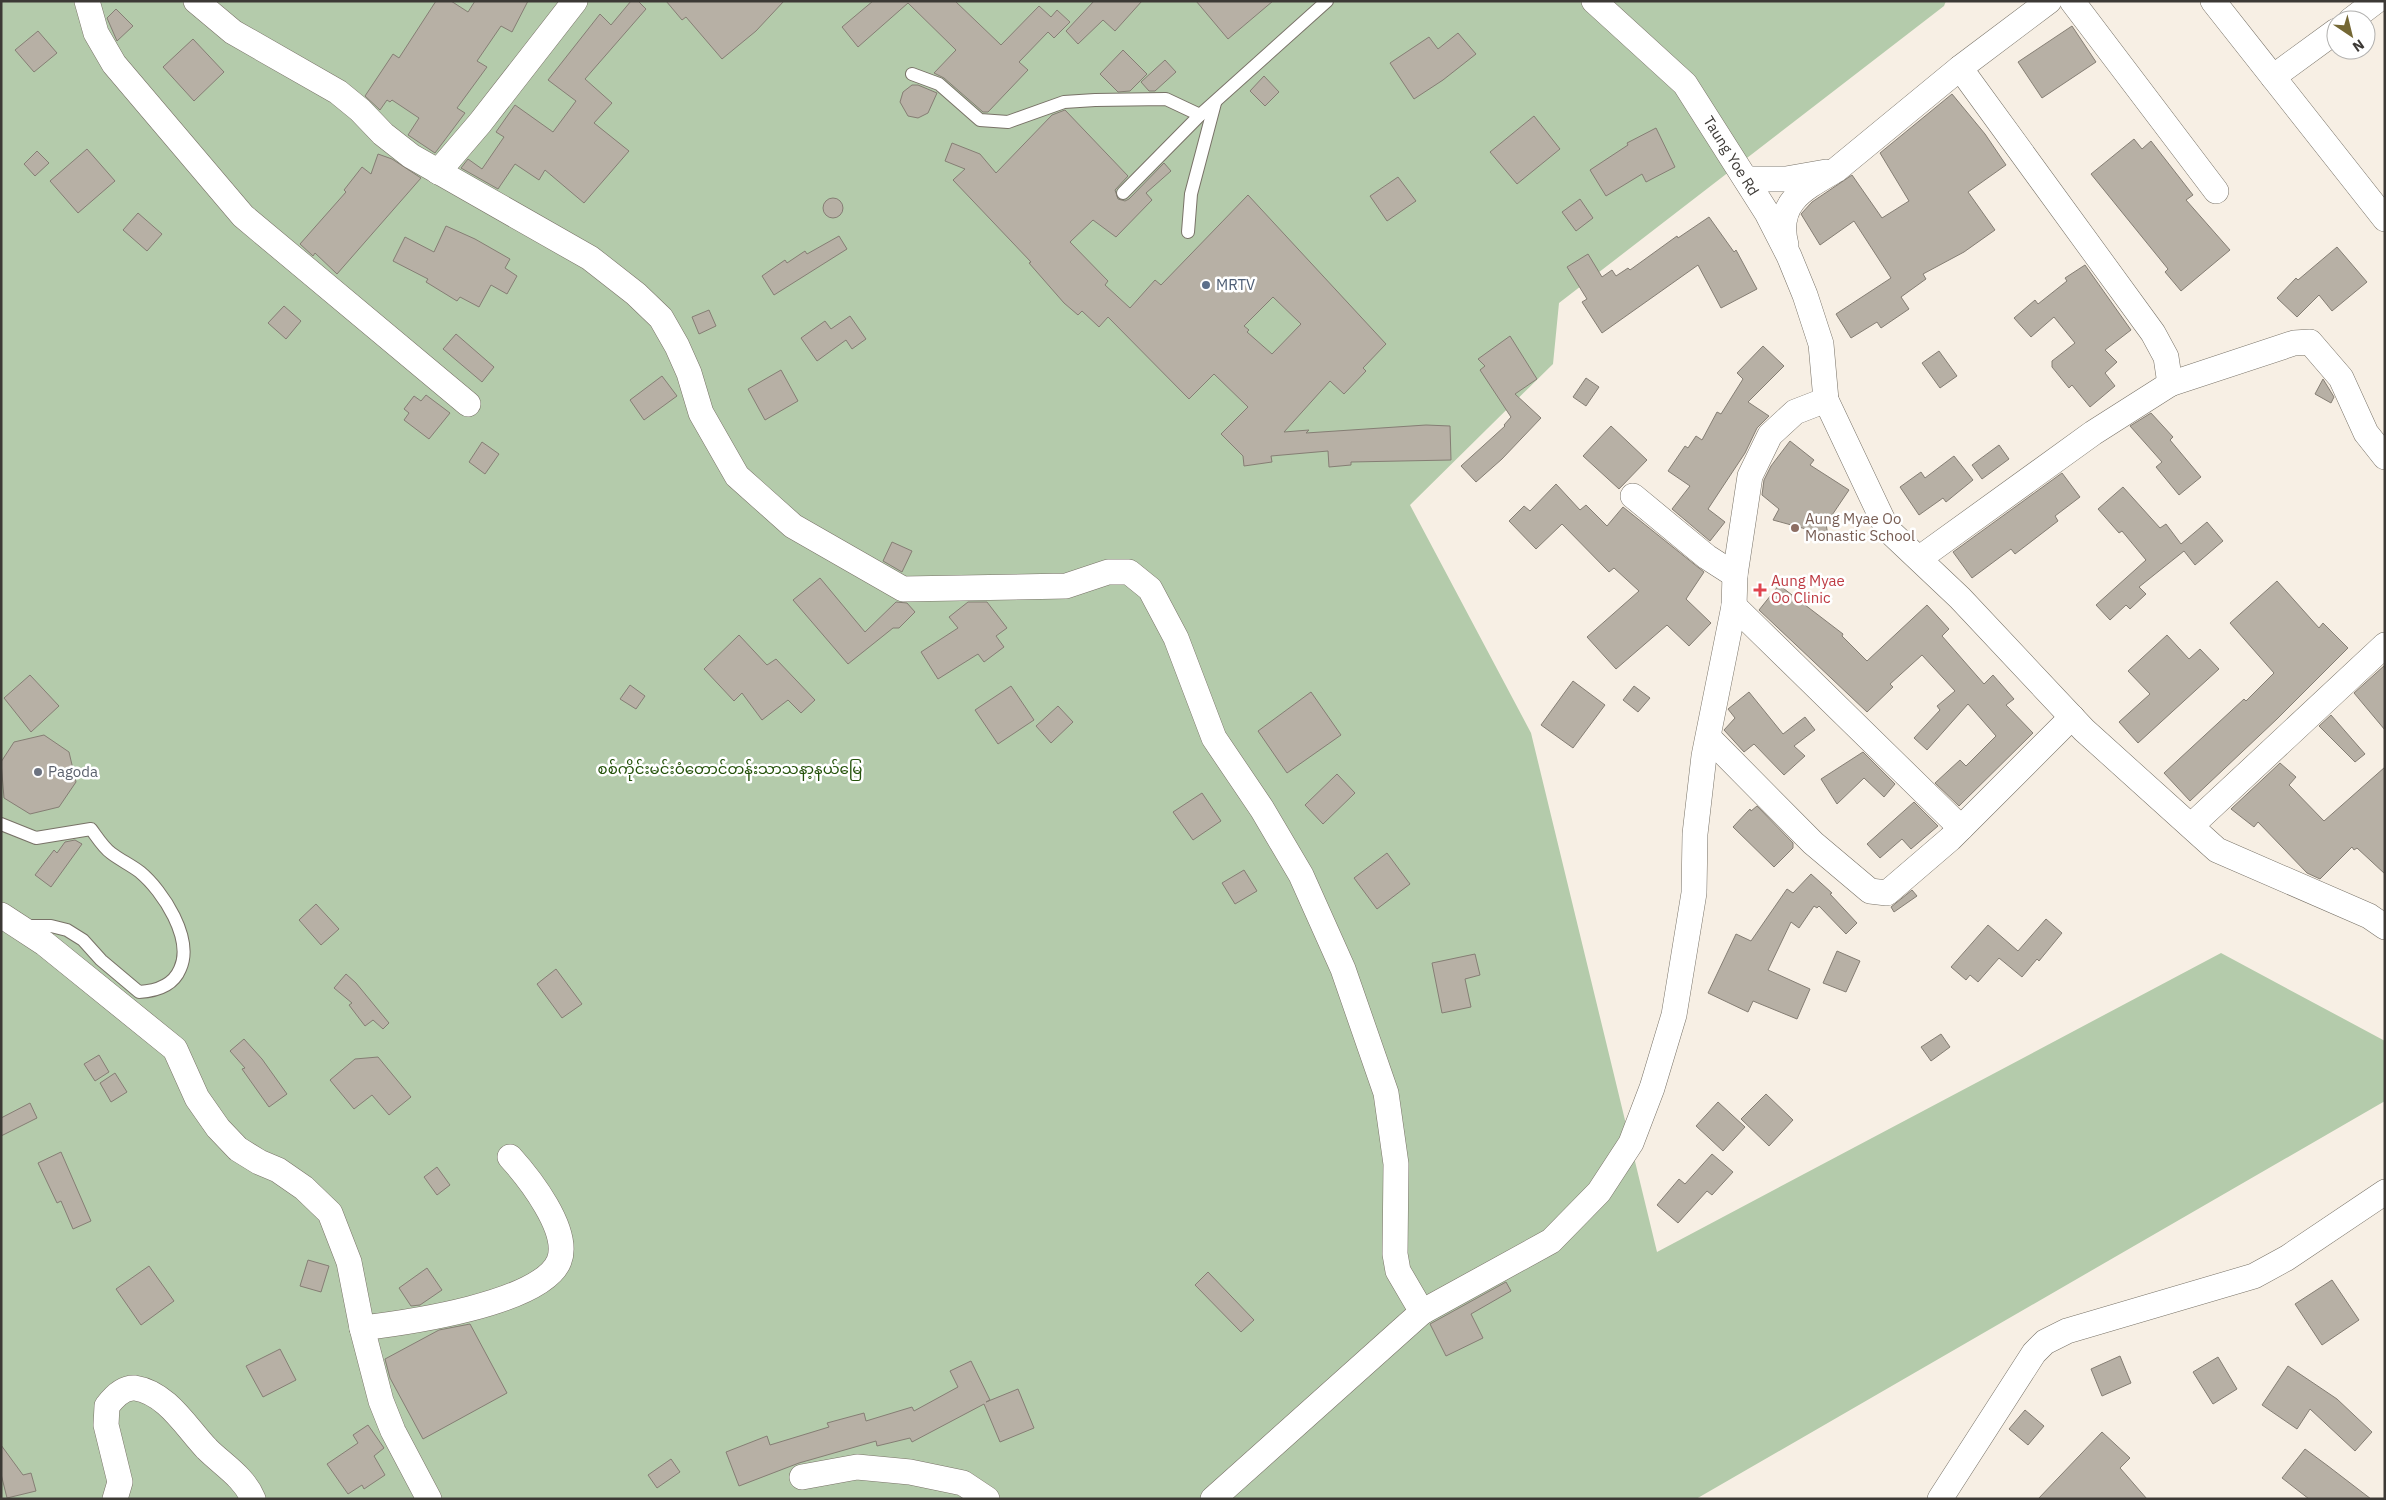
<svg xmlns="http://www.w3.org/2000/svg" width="2386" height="1500" font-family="'IBM Plex Sans','Noto Sans Myanmar',sans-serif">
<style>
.park{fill:#b4cbab}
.building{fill:#b7b0a5;stroke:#857e74;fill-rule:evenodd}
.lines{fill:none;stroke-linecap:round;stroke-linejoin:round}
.service-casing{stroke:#787267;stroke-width:14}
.minor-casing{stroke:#787267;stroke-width:26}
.service{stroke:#fff;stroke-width:12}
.minor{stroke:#fff;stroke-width:25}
.service-dot{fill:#5c6f8a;stroke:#fff;stroke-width:2}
.education-dot{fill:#8d6e63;stroke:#fff;stroke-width:2}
.health-dot{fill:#e0444e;stroke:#fff;stroke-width:2}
.worship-dot{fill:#6b7280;stroke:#fff;stroke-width:2}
.labels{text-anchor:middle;stroke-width:5;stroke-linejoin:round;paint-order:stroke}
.street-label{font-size:15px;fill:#3c3935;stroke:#fff}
.service-label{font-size:15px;fill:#4e5e75;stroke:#fff;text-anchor:start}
.education-label{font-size:15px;fill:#785e54;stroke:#fff;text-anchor:start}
.health-label{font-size:15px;fill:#be3a42;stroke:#fff;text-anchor:start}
.park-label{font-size:15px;fill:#24520a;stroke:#fff}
.worship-label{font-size:15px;fill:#5b616d;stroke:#fff;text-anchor:start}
</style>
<rect width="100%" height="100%" fill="#f7efe4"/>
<!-- park -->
<path class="park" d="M1,1h1945l-2,5 -385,297 -6,61 -143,141 121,228 126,519 564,-299 164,88v60l-689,398h-1695z"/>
<!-- building -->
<g class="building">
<path d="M436,1h15l17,11 7,-11h53l-16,31 -11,-6 -24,35 10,6 -30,41 8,5 -30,40 -27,-18 11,-17 -27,-18 -2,2 -3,-2 -7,10 -15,-14 28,-42 6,4z"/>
<path d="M631,1h7l8,8 -61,70 27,24 -18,20 35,28 -45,52 -39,-33 -6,10 -24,-16 -17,25 -37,-21 7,-9 14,10 22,-32 -8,-5 19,-27 38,27 23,-31 -28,-21 52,-66 11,11z"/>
<path d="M666,1h118l-28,30 -34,28 -36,-42 -4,3z"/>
<path d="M873,1h82l46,44 38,-39 12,11 6,-7 13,12 -16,16 -6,-6 -29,30 9,8 -40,42h-5l-39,-34 -10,-5 22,-23 -48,-47 -50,44 -16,-20z"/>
<path d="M1094,1h48l-27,30 -12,-11 -25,24 -12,-13z"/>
<path d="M1196,1h77l-45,38z"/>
<path d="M116,9l17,17 -16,15 -10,-23z"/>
<path d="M2072,26l24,36 -54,36 -24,-36z"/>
<path d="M38,31l19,22 -23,19 -19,-22z"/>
<path d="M1458,33l18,21 -33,26 -29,19 -24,-36 39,-26 9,12z"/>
<path d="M193,39l31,33 -30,29 -31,-34z"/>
<path d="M1123,50l24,24 -17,17 -12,1 -18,-18z"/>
<path d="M1165,60l11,12 -21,19h-6l-8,-9z"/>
<path d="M1264,76l15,16 -14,14 -15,-15z"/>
<path d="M912,85h6l19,8 -9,20 -10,5 -10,-2 -8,-14 3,-10z"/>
<path d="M1952,94l33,40 21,31 -38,27 27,38 -31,22 -41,22 3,5 -25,18 8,12 -28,19 -4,-6 -26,16 -15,-24 55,-36 -37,-57 -34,24 -19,-31 11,-12 40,-27 30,43 27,-17 -29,-48z"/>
<path d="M1065,110l63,66 -13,14 3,9 7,2 4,-2 35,-36 7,8 -25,22 6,7 -36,37 -23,-17 -23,22 38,39 -3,4 25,23 25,-28 6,5 87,-90 138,149 -23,24 3,3 -22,23 -14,-13 -46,51 25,-2 -3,3 120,-8 24,1 1,34 -100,2v3l-22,2 -1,-16 -57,5 1,6 -28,4 -1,-10 -22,-22 27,-27 -34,-33 -25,25 -81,-82 -9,10 -17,-16 -4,4 -14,-12 -35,-40 2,-1 -78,-82 12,-11 -20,-8 7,-18 28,11 16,19 56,-58zM1273,297l28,27 -29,30 -25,-22 2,-2 -5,-4z"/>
<path d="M1534,116l26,33 -43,35 -27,-32z"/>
<path d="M1656,128l19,39 -29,15 -4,-8 -36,22 -16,-26 38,-25 -1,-2z"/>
<path d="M2134,139l8,10 9,-8 42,54 -7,5 44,50 -49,41 -16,-19 3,-3 -77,-95z"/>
<path d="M87,149l28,32 -37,32 -28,-32z"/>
<path d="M37,151l12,12 -14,13 -11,-12z"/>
<path d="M378,154l14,5 29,19 -84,96 -22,-21 -2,3 -13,-12 46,-52 -2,-2 18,-23 9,7z"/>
<path d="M1398,177l18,24 -29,20 -17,-25z"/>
<circle cx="833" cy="208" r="10"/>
<path d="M1580,199l13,19 -17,13 -14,-19z"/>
<path d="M138,213l24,21 -15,17 -24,-21z"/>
<path d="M1709,217l25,35 2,-2 21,39 -36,19 -23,-43 -96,68 -20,-31 5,-3 -20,-32 21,-13 14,23 10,-7 4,6 12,-8 2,2 47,-34 1,2z"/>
<path d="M446,226l29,13 35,20 -5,9 12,8 -10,18 -16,-9 -12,22 -19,-10 -3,4 -31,-19 2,-3 -35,-18 12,-24 29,15z"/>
<path d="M839,236l8,13 -73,46 -12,-19 23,-16 2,3 18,-12 2,3z"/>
<path d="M2337,247l30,35 -35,29 -13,-16 -22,22 -20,-19 19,-20 2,2z"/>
<path d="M2085,265l46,65 -26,20 12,12 -12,11 10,13 -25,21 -18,-22 -3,3 -17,-21v-6l23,-18 -21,-26 -23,20 -17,-19 21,-18 3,4 29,-23 -2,-3z"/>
<path d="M284,306l17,15 -15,18 -18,-16z"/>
<path d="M709,310l7,16 -17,8 -7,-17z"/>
<path d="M850,316l16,23 -14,10 -6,-9 -29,21 -16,-23 24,-17 6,8z"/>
<path d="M456,334l38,33 -12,15 -39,-33z"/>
<path d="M1510,336l27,43 -22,15 26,24 -39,41 -26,23 -15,-16 44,-40 -1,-1 7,-8 -31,-47 5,-4 -7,-7z"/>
<path d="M1763,346l21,20 -36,36 21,14 -12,12 -12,25 -37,56 17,13 -15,19 -38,-32 18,-23 -22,-15 17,-25 3,2 8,-12 6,4 15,-28 4,2 22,-35 -6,-6z"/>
<path d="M1939,351l18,25 -17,12 -18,-25z"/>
<path d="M781,370l17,31 -33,19 -17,-31z"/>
<path d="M662,376l15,20 -33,24 -14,-20z"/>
<path d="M1586,378l13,9 -13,19 -13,-9z"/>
<path d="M2323,379l11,18 -3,6 -16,-9z"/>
<path d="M426,395l24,18 -21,26 -25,-19 5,-7 -5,-4 10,-13 7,5z"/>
<path d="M2151,413l22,24 -3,3 31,37 -22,18 -23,-28 6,-5 -32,-36z"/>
<path d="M1611,426l36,34 -28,29 -36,-33z"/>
<path d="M1790,441l24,19 -4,5 39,25 -23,34 2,11 -55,-15 6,-11 -17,-14 2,-15 7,-14z"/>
<path d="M482,442l17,12 -14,20 -16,-12z"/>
<path d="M1999,445l10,14 -27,20 -10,-14z"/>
<path d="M1954,456l19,24 -27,22 -3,-4 -24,17 -19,-28 21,-15 4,6z"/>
<path d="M2062,473l18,24 -25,19 3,5 -43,33 -4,-5 -39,29 -19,-26z"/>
<path d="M1556,484l24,26 6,-5 21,21 16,-19 81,65 -18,27 25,24 -22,23 -22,-21 -51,44 -29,-32 52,-46 -25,-23 -5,4 -47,-48 -26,25 -27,-28 15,-15 6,5z"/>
<path d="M2123,487l37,41 6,-4 15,20 26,-22 16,19 -28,24 -11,-14 -45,36 7,7 -16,15 -4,-4 -16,15 -14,-15 50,-45 -24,-29 -3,2 -21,-24z"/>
<path d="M892,542l20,9 -10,21 -19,-11z"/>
<path d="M820,578l45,54 31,-30 11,1 8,9 -16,16h-6l-45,36 -55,-64z"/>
<path d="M2277,581l42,47 4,-5 25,25 -71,71 -87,82 -26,-28 80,-74 2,2 28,-28 -44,-50z"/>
<path d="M1779,585l64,49 -1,2 25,25 60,-56 22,24 -7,7 42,48 9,-9 21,24 -8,6 27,28 -74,73 -24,-23 25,-23 6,6 30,-30 -28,-32 -41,46 -13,-12 26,-28 -3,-4 18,-15 -33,-36 -32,29 3,3 -26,25 -108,-102z"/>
<path d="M968,602h19l20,26 -11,8 8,11 -20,15 -6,-8 -40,25 -17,-27 37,-24 -9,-11z"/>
<path d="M739,635l28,30 9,-6 39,41 -14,13 -13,-13 -26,20 -20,-27 -8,8 -30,-32z"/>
<path d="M2167,635l22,24 11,-10 19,20 -81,74 -19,-21 31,-28 -22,-23z"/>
<path d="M2385,665v65l-31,-37z"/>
<path d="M30,675l29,31 -28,26 -27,-34z"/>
<path d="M1573,681l32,24 -32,43 -32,-23z"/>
<path d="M630,685l15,11 -9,13 -16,-10z"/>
<path d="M1011,686l23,34 -36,24 -23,-34z"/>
<path d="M1634,686l16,12 -12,14 -15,-12z"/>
<path d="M1311,692l30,43 -54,38 -29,-42z"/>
<path d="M1749,692l34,42 22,-17 10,13 -21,16 11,10 -21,19 -30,-31 -10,8 -20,-22 11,-12 -7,-9z"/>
<path d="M1058,706l15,16 -22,21 -15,-17z"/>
<path d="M2331,715l34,39 -10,8 -36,-36z"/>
<path d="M44,735l25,17 7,30 -17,25 -29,7 -26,-16 -3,-36 13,-20z"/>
<path d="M1863,752l32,32 -11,13 -20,-19 -27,26 -16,-25z"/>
<path d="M2280,763l16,14 -7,8 35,36 61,-54v107l-28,-26 -3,2 -2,-3 -32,32 -13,-6 -49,-51 -4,5 -23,-18z"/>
<path d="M1337,774l18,19 -32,31 -18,-19z"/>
<path d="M1202,793l19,28 -28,19 -20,-28z"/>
<path d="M1914,802l24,24 -27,23 -9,-10 -22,19 -13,-14z"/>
<path d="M1757,806l36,37v5l-19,19 -41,-40 17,-18 1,2z"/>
<path d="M75,840l7,4 -31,43 -16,-12 19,-25 3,3 8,-11z"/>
<path d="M1387,853l23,31 -33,25 -23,-31z"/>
<path d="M1244,870l13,21 -22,13 -13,-21z"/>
<path d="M1811,874l21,19 -2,1 27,29 -11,11 -27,-28 -2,2 -3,-2 -15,22 -8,-6 -23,48 42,19 -13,30 -44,-18 -5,11 -40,-19 28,-59 15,7 36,-52 6,4z"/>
<path d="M1912,890l5,6 -23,16 -3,-5z"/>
<path d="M316,904l23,25 -18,16 -22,-25z"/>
<path d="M2046,919l16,14 -23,28 -2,-2 -15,18 -23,-19 -21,24 -8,-7 -4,5 -15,-13 37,-42 30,26z"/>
<path d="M1837,951l23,10 -14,31 -23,-9z"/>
<path d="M1475,954l5,21 -15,4 6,28 -29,6 -10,-50z"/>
<path d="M556,969l26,35 -20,14 -25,-34z"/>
<path d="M346,974l10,9 33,40 -6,6 -10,-9 -8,6 -16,-21 3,-2 -18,-15z"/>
<path d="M1941,1034l9,13 -19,14 -10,-14z"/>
<path d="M244,1039l18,20 25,35 -18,13 -27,-38 3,-1 -15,-17z"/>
<path d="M99,1055l10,17 -14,9 -11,-17z"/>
<path d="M378,1057l33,40 -22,18 -17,-20 -18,14 -24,-29 25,-21z"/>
<path d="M115,1073l12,19 -16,10 -11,-19z"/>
<path d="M1766,1094l27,26 -24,26 -28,-27z"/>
<path d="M1718,1102l27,25 -22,24 -27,-25z"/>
<path d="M30,1103l7,15 -36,18v-18z"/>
<path d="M61,1152l30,69 -18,8 -12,-28 -4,2 -19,-40z"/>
<path d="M1712,1154l21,18 -21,23 -5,-4 -29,32 -21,-18 22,-26 6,5z"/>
<path d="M437,1167l13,18 -13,10 -13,-18z"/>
<path d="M308,1260l21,6 -8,26 -21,-6z"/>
<path d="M149,1266l25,35 -33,24 -25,-36z"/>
<path d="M427,1268l15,22 -22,15 -9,1 -12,-18z"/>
<path d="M1208,1272l46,48 -13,12 -46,-47z"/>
<path d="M2332,1280l27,40 -37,25 -27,-41z"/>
<path d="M1506,1282l5,9 -40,23 12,24 -37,18 -16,-32z"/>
<path d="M470,1324l37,69 -84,46 -33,-61 -5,-19 54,-29z"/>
<path d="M280,1349l16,31 -33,17 -17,-31z"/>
<path d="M2120,1356l11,27 -29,13 -11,-27z"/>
<path d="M2218,1357l19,32 -24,15 -20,-32z"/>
<path d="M971,1361l19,39 -4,2 32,-13 16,39 -34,14 -16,-38 -72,38 -2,-4 -33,8 -1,-5 -77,22 -60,23 -13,-34 41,-16 3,9 59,-18 -2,-4 37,-10 2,8 46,-14 2,4 44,-24 -8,-16z"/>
<path d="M2288,1366l49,33 35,33 -17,19 -45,-42 -13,20 -35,-24z"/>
<path d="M2025,1410l19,16 -16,19 -19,-16z"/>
<path d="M368,1425l16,23 -10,8 11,19 -21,14 -2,-4 -14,9 -21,-30 31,-21 -5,-8z"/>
<path d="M2102,1432l28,26 -10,10 27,31h-109z"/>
<path d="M1,1445l22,30 8,-2 5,18 -29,7 -6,-24z"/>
<path d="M2305,1449l23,17 43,33h-62l-27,-21z"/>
<path d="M671,1459l9,13 -23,16 -9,-13z"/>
</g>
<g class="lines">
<defs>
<g id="service">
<path d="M912,74l27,10 41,36 28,2 56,-20 31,-2 71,-1 34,16"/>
<path d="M1123,193l77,-78 127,-114"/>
<path d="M1188,232l3,-38 24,-91"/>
<path d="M1,824l35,14 55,-9c6,8 12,18 20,24 9,7 20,12 29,19 23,19 54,67 40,97 -7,17 -24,22 -41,23l-38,-32 -18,-20 -16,-10 -16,-4h-27"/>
</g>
<g id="minor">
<path d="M87,1l9,32 18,31 129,152 225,188"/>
<path d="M196,1l37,31 105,60 22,18 23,24 28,22 179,102 46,36 25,24 16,28 12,27 12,40 36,63 56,50 110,63 163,-3 42,-14h21l21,17 26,49 38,100 48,71 39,66 42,94 43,124 10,71 -1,90 3,17 24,41"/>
<path d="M1594,1l91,83 82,129 22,43 16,39 16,49 5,56 61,129 73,69 124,132 133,120 152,66 16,11"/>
<path d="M2072,1l144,190"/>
<path d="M2213,1l172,218"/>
<path d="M2351,20l25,-19"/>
<path d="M1960,68l193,265 13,24 4,27"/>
<path d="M2273,77l63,-46"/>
<path d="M438,172l42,-49 95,-122"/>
<path d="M1746,179h40l40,-7"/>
<path d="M1786,245c-11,-42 17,-56 50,-75l124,-102 89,-67"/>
<path d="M1633,496l74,61 28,18"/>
<path d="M1920,558l173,-125 77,-49 124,-41 16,-1 31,36 25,55 19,24"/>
<path d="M1734,606l227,222"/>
<path d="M1709,738l104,105 57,48 17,2 63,-54 122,-122"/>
<path d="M2192,825l193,-180"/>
<path d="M1,915l43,28 131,106 22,49 21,30 20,21 21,13 19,8 26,18 26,25 19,49 13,66 19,73 12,30 36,68"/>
<path d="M362,1328c42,-5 180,-24 197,-67 12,-30 -30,-83 -49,-104"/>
<path d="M802,1477l55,-10 53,5 53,11 24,16"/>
<path d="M115,1499l5,-17 -14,-57 1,-19c6,-8 16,-19 28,-18 32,5 51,39 72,61 16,16 37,28 46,50"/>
<path d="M1213,1499l209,-187 129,-71 48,-49 32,-49 21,-55 22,-73 20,-122 1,-59 9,-78 30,-150 1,-31 15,-99 20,-41 25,-23 31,-12"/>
<path d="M1940,1499l94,-146 11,-11 22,-11 187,-55 33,-18 98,-66"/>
</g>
</defs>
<!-- service casing -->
<use href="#service" class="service-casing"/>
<!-- minor casing -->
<use href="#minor" class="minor-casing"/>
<!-- service -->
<use href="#service" class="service"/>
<!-- minor -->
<use href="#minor" class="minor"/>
</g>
<!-- markers -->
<circle class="service-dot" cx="1206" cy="285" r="5"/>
<circle class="education-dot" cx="1795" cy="528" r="5"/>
<path class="health-dot" d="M1757.5 582.5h5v5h5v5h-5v5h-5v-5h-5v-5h5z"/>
<circle class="worship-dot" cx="38" cy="772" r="5"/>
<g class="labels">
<!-- street labels -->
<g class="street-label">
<text transform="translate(1731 156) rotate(58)" y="5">Taung Yoe Rd</text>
</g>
<!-- service labels -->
<g class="service-label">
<text x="1216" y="290">MRTV</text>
</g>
<!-- education labels -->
<g class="education-label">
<text x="1805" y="524">Aung Myae Oo<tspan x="1805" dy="17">Monastic School</tspan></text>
</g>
<!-- health labels -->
<g class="health-label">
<text x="1771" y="586">Aung Myae<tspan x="1771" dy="17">Oo Clinic</tspan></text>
</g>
<!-- park labels -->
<g class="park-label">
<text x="730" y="774">စစ်ကိုင်းမင်းဝံတောင်တန်းသာသနာ့နယ်မြေ</text>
</g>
<!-- worship labels -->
<g class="worship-label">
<text x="48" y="777">Pagoda</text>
</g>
</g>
<!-- border -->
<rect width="2386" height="1500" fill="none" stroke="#3c3935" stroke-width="5"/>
<!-- north arrow -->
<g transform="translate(2351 35) rotate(145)"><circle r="24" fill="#ffffff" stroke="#b1b0ae"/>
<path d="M0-4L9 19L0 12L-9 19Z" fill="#746734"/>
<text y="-8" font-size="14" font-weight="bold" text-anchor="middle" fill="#3c3935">N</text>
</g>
</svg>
